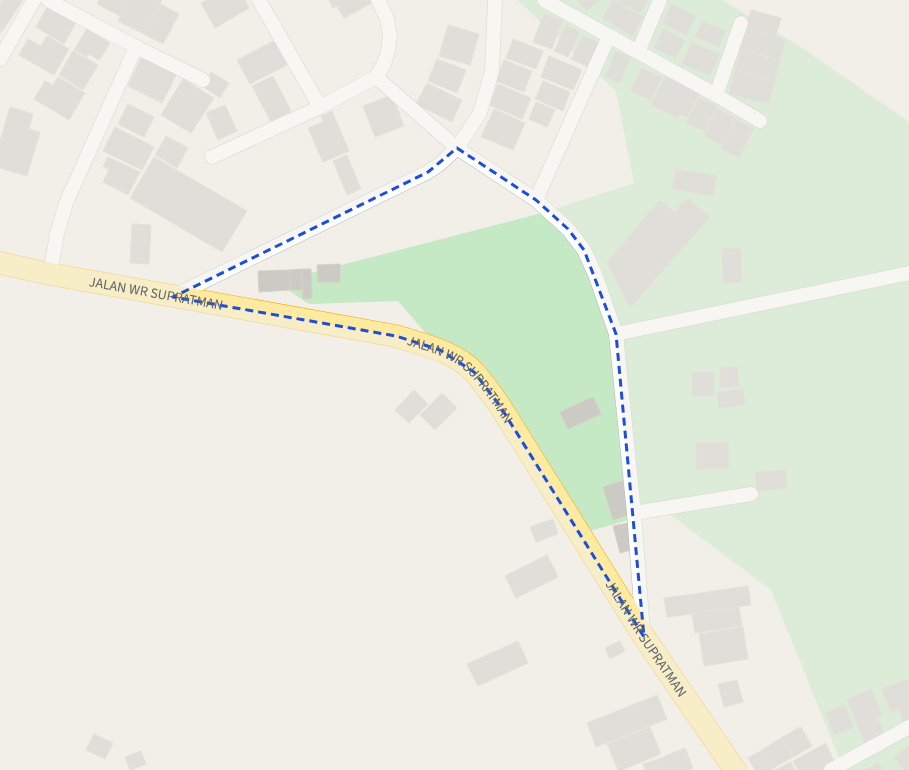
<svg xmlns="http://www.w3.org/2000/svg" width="909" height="770" font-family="'Source Sans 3',sans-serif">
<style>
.green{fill:#c5e8c5}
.building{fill:#cccac5;stroke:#d6d1c6}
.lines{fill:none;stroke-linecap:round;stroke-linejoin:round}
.minor-casing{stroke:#b5b8bc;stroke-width:15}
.trunk-casing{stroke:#f9ab00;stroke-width:23}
.minor{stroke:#fff;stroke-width:14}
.trunk{stroke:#feeaa1;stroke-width:22}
.marked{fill:none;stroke:#1d4ed8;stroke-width:3;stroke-dasharray:8 5;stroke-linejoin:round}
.labels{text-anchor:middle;stroke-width:3;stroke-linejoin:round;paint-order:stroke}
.street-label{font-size:14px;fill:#5f6368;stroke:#fff}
</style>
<rect width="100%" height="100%" fill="#f1efe8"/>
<!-- green -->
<path class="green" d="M517,0h205l79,47 108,75v648h-65l-73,-180 -107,-80 -78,22 -125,-158 -63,-73 -89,3 -33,-22 270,-70 88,-29 -18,-92z"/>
<!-- building -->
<g class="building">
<path d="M2,0h21l-22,33h-1v-30z"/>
<path d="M99,0h30l-9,16 -23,-12z"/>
<path d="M129,0h33l-18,34 -26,-13z"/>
<path d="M207,0h38l4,8 -34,20 -14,-25z"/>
<path d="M329,0h41l2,3 -28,15 -7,-12 -4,2z"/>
<path d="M577,0h23l-13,11z"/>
<path d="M613,0l30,17 -11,19 -30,-18z"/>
<path d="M616,0h32l-8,13z"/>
<path d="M49,4l28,17 -13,23 -28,-17z"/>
<path d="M160,4l19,10 -16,30 -19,-10z"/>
<path d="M672,4l24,12 -10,19 -24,-12z"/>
<path d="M751,10l30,8 -5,18 -30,-7z"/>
<path d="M544,14l18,7 -10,28 -19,-7z"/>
<path d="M702,21l24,10 -7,16 -24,-10z"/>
<path d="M448,25l31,9 -9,31 -31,-9z"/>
<path d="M566,25l14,7 -12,25 -14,-6z"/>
<path d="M87,29l23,14 -11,17 -10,-6 -2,3 -13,-7z"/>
<path d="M663,29l22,11 -9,18 -22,-10z"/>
<path d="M746,29l40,10 -6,21 -40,-10z"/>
<path d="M583,35l18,9 -11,24 -19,-9z"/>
<path d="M47,36l22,13 -15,26 -35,-20 9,-16 13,7z"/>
<path d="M513,39l30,12 -7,18 -30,-11z"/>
<path d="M274,41l13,24 -37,19 -13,-24z"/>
<path d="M691,42l29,12 -10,22 -28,-12z"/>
<path d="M740,50l40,10 -5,21 -40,-11z"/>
<path d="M73,51l25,14 -15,25 -24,-15z"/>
<path d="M615,51l16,6 -11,26 -15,-6z"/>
<path d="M143,54l35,17 -16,32 -34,-17z"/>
<path d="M549,56l33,14 -9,20 -32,-13z"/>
<path d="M437,59l29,11 -9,23 -29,-12z"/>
<path d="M504,60l28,11 -8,21 -28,-11z"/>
<path d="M641,68l21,9 -11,23 -20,-9z"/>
<path d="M735,70l40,11 -6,23 -40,-10z"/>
<path d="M211,72l18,11 -9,15 -18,-12z"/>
<path d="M273,76l18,35 -20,11 -19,-36z"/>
<path d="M665,76l35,16 -13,26 -7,-4 -2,4 -27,-13z"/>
<path d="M58,77l27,16 -16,27 -35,-21 11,-18 8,4z"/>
<path d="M183,79l31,19 -23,35 -30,-18z"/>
<path d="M543,81l27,11 -7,19 -28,-12z"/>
<path d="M427,83l35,17 -10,22 -36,-18z"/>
<path d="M498,84l33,14 -9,21 -33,-14z"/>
<path d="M392,95l12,31 -29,11 -12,-31z"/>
<path d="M699,98l18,8 -12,25 -19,-8z"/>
<path d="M536,102l19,8 -8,17 -18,-8z"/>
<path d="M128,104l26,13 -10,20 -26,-13z"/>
<path d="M225,105l12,26 -19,9 -12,-27z"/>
<path d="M10,107l23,7 -4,15 11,3 -13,44 -27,-8v-27z"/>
<path d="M494,109l31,14 -12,27 -32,-13z"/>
<path d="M717,109l19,9 -13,27 -19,-9z"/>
<path d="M332,111l17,40 -26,11 -15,-34 15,-6 -2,-6z"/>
<path d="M735,120l19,8 -15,30 -18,-9z"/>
<path d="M115,127l39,20 -12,23 -39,-19z"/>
<path d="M166,136l22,12 -11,20 -22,-13z"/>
<path d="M347,155l14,34 -14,6 -14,-34z"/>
<path d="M108,157l32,15 -12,23 -25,-13 6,-12 -6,-4z"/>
<path d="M154,157l93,54 -25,41 -92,-54z"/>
<path d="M676,169l41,7 -4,20 -41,-7z"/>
<path d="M687,198l23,19 -80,91 -23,-46 53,-62 15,12z"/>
<path d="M132,224l19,1 -2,39 -19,-1z"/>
<path d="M741,248l1,34 -19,1 -1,-34z"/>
<path d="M340,264v18h-22l-1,-17z"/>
<path d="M302,269h9l1,29 -9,1z"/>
<path d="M302,269v21h-12l-1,-20z"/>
<path d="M289,270l1,20 -31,2 -1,-21z"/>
<path d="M737,366l2,20 -18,2 -1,-20z"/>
<path d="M692,372h22v24h-21z"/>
<path d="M743,389l2,16 -26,3 -2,-16z"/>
<path d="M414,390l14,14 -19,19 -14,-13z"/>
<path d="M442,393l15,15 -22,22 -15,-15z"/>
<path d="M593,397l8,17 -33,15 -8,-17z"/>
<path d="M728,442l1,26 -32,1 -1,-26z"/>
<path d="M786,470l1,18 -30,3 -2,-19z"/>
<path d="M622,481l10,33 -19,6 -10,-33z"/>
<path d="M553,519l5,15 -22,8 -6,-15z"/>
<path d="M628,523l7,26 -15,4 -7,-27z"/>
<path d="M547,555l11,22 -42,21 -11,-22z"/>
<path d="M748,586l3,19 -60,9 -3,-19z"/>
<path d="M688,595l3,19 -24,3 -3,-19z"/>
<path d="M739,607l3,19 -47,7 -3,-19z"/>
<path d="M743,627l5,32 -44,7 -5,-32z"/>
<path d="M518,641l10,22 -50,23 -11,-22z"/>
<path d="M620,641l5,10 -15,8 -5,-11z"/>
<path d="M908,679l1,3v40l-5,2 -5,-15 -8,3 -9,-23z"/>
<path d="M737,680l6,22 -19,5 -6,-23z"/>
<path d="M871,689l11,27 -4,2 7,18 -20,8 -18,-45z"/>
<path d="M657,695l10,24 -71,28 -9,-24z"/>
<path d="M844,705l10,22 -20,8 -9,-22z"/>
<path d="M650,727l11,27 -39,16h-4l-11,-26z"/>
<path d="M801,727l11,19 -19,11 -12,-19z"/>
<path d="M94,734l19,9 -8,16 -19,-9z"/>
<path d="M781,738l12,19 -23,13 -11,-18z"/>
<path d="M826,743l9,20 -15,7h-22l-5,-9z"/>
<path d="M909,745v25h-5l-10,-13z"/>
<path d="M685,748l8,20 -5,2h-28l-4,-10z"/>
<path d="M141,751l5,13 -16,6 -5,-13z"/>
<path d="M759,752l11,18h-15l-7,-12z"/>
<path d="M656,760l4,10h-15l-2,-6z"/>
<path d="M791,762l4,8h-20z"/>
<path d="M879,763l3,7h-17z"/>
</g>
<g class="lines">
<defs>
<g id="minor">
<path d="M48,0l88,47 67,33"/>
<path d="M259,0l61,107"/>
<path d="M544,0l172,95 44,26"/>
<path d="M638,52l22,-52"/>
<path d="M0,59l34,-59"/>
<path d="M376,77l81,71 79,52 32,29 16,21 11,24 21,60 18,179 9,119"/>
<path d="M716,95l25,-72"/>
<path d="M212,157l108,-50 56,-30 8,-13 4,-13 2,-15 -3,-17 -9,-19"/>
<path d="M536,200l73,-164"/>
<path d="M50,274l7,-40 9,-31 70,-156"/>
<path d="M174,296l254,-124 12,-8 17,-16 23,-35 12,-42 3,-71"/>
<path d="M616,334l293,-61"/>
<path d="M634,513l117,-19"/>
<path d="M831,770l78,-43"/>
</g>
<g id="trunk">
<path id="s1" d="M0,263l50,11 346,62c27,9 59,15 79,37 9,10 17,22 25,33l144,231 91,133"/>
</g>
</defs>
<!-- minor casing -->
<use href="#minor" class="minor-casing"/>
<!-- trunk casing -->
<use href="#trunk" class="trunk-casing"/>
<!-- minor -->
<use href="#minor" class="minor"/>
<!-- trunk -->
<use href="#trunk" class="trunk"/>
</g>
<!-- marked area -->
<path d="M0 0H909V770H0ZM457,148l79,52 32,29 16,21 32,84 28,303 -144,-231 -26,-34 -34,-22 -44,-14 -223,-39 255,-125z" fill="#f1efe8" fill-opacity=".55" fill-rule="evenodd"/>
<path class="marked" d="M457,148l79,52 32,29 16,21 32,84 28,303 -144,-231 -26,-34 -34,-22 -44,-14 -223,-39 255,-125z"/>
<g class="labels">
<!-- street labels -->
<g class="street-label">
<text dy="5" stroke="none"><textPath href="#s1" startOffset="159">JALAN WR SUPRATMAN</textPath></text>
<text dy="5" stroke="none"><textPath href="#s1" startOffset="483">JALAN WR SUPRATMAN</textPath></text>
<text dy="5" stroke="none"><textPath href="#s1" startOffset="807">JALAN WR SUPRATMAN</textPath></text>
</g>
</g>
</svg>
